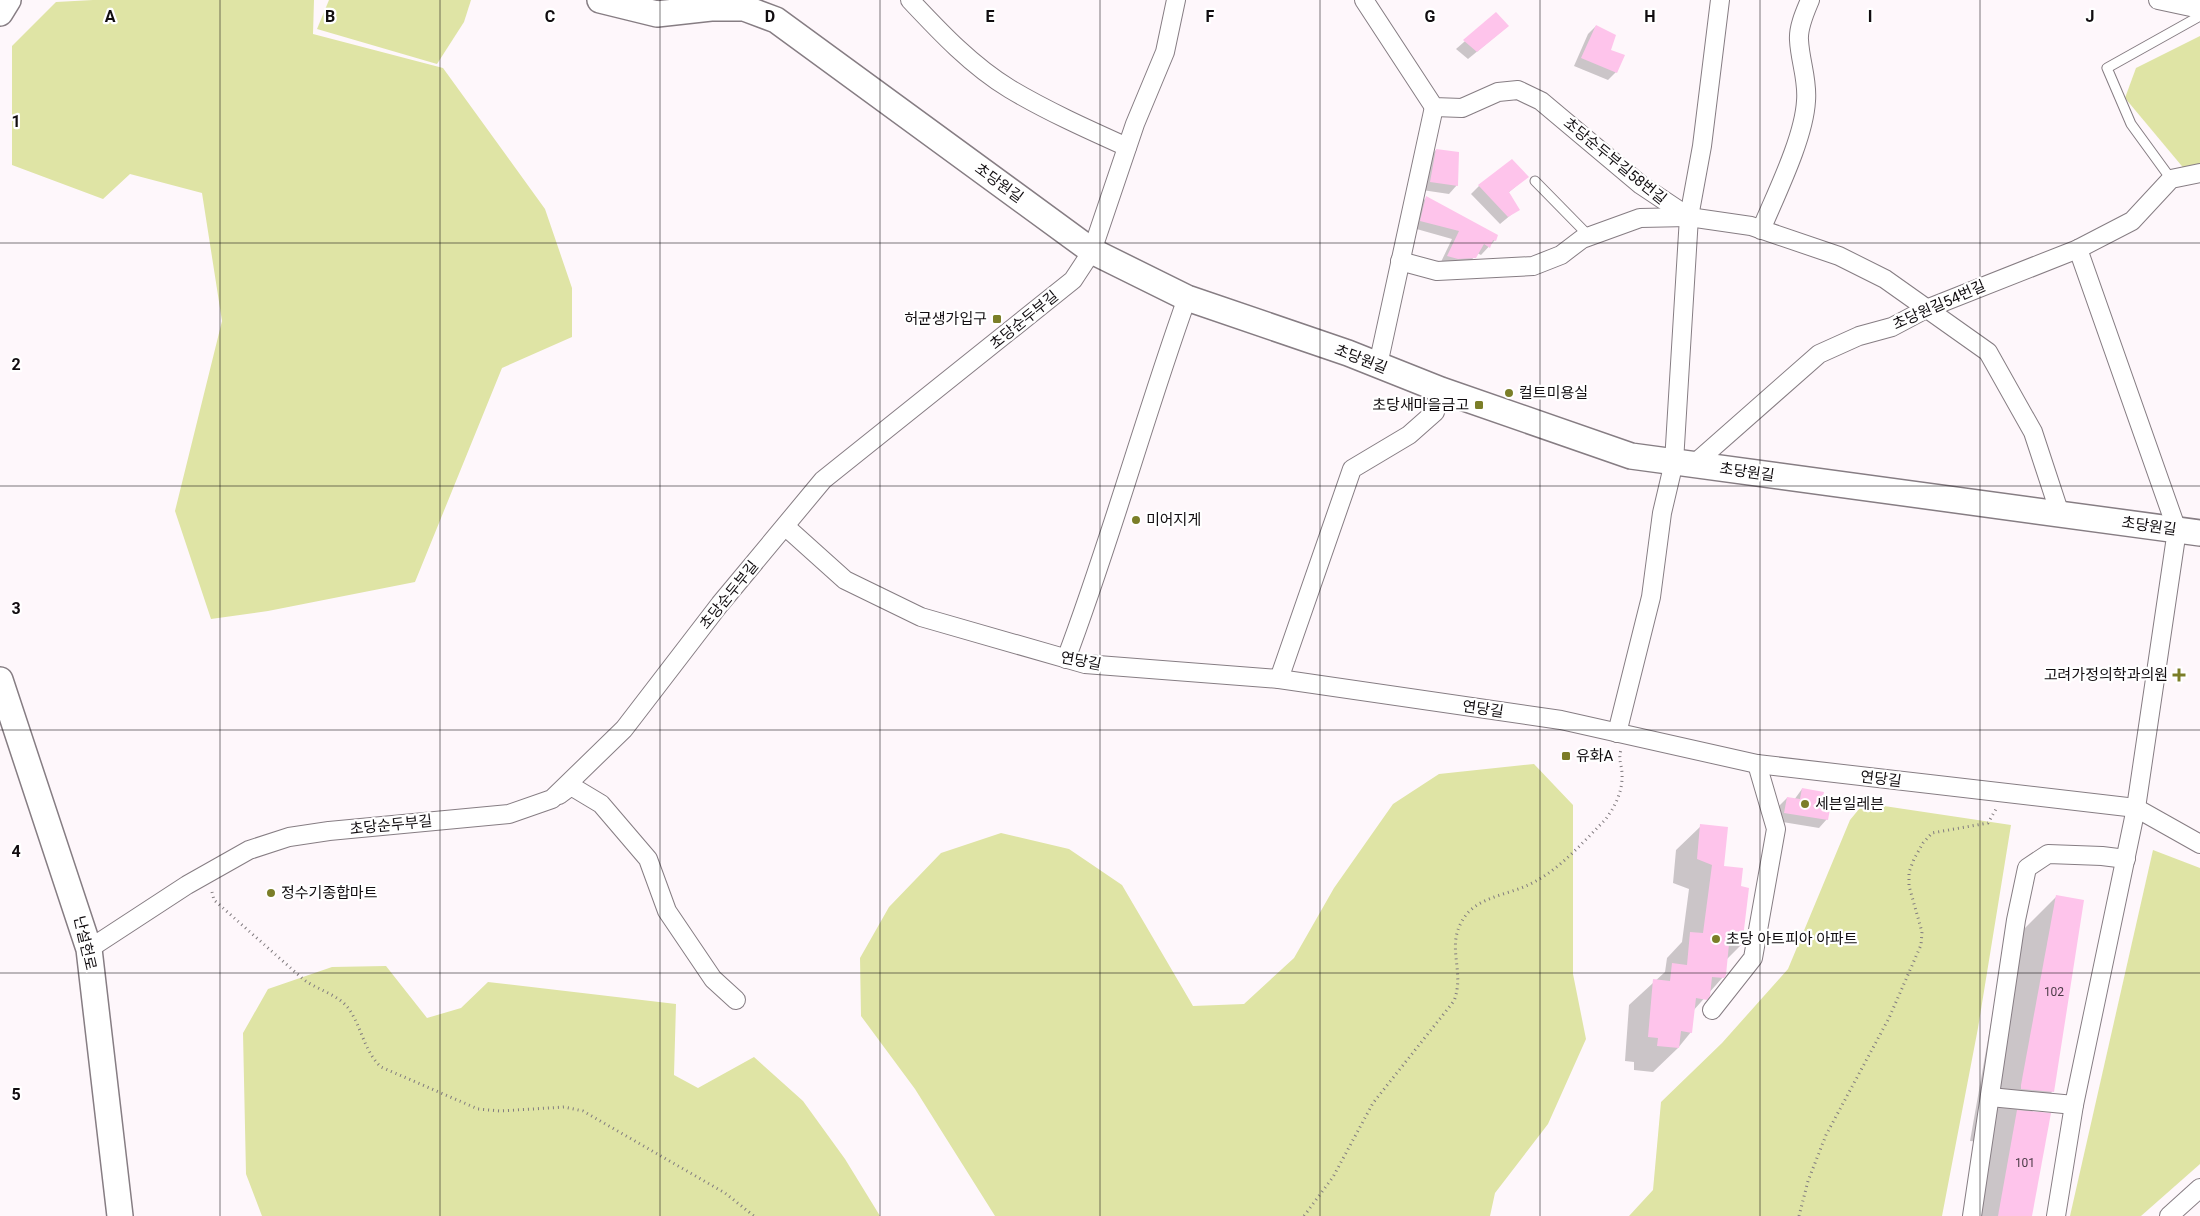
<svg xmlns="http://www.w3.org/2000/svg" width="2200" height="1216" font-family="Roboto,'Noto Sans KR',sans-serif">
<style>
.green{fill:#dfe4a5}
.shadow{fill:#0003}
.building{fill:#fec4eb}
.lines{fill:none;stroke-linecap:round;stroke-linejoin:round}
.lane-casing{stroke:#867d83;stroke-width:11}
.street-casing{stroke:#867d83;stroke-width:20}
.secondary-casing{stroke:#867d83;stroke-width:28}
.path{stroke:#817b7f;stroke-width:3;stroke-dasharray:1 4;stroke-linecap:butt}
.lane{stroke:#fff;stroke-width:9}
.street{stroke:#fff;stroke-width:18}
.secondary{stroke:#fff;stroke-width:25}
.grid{fill:none;stroke:#110d10;stroke-width:1;stroke-opacity:0.55}
.poi-dot{fill:#7b7e28;stroke:#fff;stroke-width:2}
.labels{text-anchor:middle;stroke-width:4.5;stroke-linejoin:round;paint-order:stroke}
.number-label{font-size:12px;fill:#4c3b47}
.street-label{font-size:15px;fill:#110d10;stroke:#fff}
.poi-label{font-size:15px;fill:#110d10;stroke:#fff;text-anchor:start}
.grid-label{font-size:16px;text-anchor:middle;font-weight:bold;fill:#110d10;stroke:#fff;stroke-width:4.5;stroke-linejoin:round;paint-order:stroke}
</style>
<rect width="100%" height="100%" fill="#fef7fb"/>
<!-- green -->
<g class="green">
<path d="M93,0h221l-1,34 130,34 102,141 27,79v49l-70,31 -87,214 -147,29 -57,8 -36,-108 47,-190 -20,-128 -72,-19 -27,25 -91,-34v-119l44,-44z"/>
<path d="M329,0h142l-7,22 -27,42 -120,-35z"/>
<path d="M2200,36v133l-14,2 -61,-73 11,-30z"/>
<path d="M1534,764l39,41v169l13,65 -38,85 -53,69 -5,23h-495l-80,-127 -54,-73 -1,-58 29,-51 52,-54 60,-20 68,16 53,36 71,121 51,-2 50,-46 40,-70 59,-84 46,-30z"/>
<path d="M1864,803l147,22 -33,203 -36,188h-313l24,-26 8,-88 61,-59 66,-74 62,-149z"/>
<path d="M2153,850l47,18v296l-59,52h-71z"/>
<path d="M386,966l41,52 34,-10 27,-26 188,22 -2,71 24,13 56,-31 49,44 42,58 35,57h-618l-16,-42 -3,-141 25,-44 64,-22z"/>
</g>
<!-- shadow -->
<g class="shadow">
<path d="M1496,14l12,12 -40,33 -12,-10z"/>
<path d="M1596,26l13,25 7,21 -8,8 -34,-14 14,-32z"/>
<path d="M1436,150l21,35 -8,9 -27,-4 6,-32z"/>
<path d="M1527,177l-19,16 10,16 -18,15 -29,-30 8,-8z"/>
<path d="M1427,197l68,43 -14,15 -4,-2 -10,13 -27,-2 12,-25 -39,-11 6,-23z"/>
<path d="M1802,789l25,30 -8,9 -43,-7 3,-15 8,-8 7,2z"/>
<path d="M1701,826l22,41 16,21 2,57 -15,15 -3,17 -30,34 -2,21 -13,16 -25,24 -19,-2v-8l-9,-1 4,-56 36,-33 2,-14 15,-16 7,-53 -16,-6 3,-33z"/>
<path d="M2056,897l-4,195 -21,21 -1,103h-51l13,-73 -22,-2 34,-192z"/>
</g>
<!-- building -->
<g class="building">
<path d="M1496,12l13,14 -32,26 -14,-12z"/>
<path d="M1596,25l20,10 -5,15 14,5 -8,18 -36,-15z"/>
<path d="M1436,149l23,3 -1,34 -28,-4z"/>
<path d="M1512,159l17,18 -20,15 11,18 -12,7 -30,-32z"/>
<path d="M1426,196l72,39 -2,6 -3,-1 -3,8 -6,-4 -8,14 -18,1 -11,-3 12,-25 -39,-10z"/>
<path d="M1802,788l22,4 -1,4 9,2 -4,22 -44,-7 3,-16 13,2z"/>
<path d="M1700,824l28,3 -4,39 19,2 -2,18 8,2 -7,58 -13,-2 -3,31 -2,3 -12,-1 -2,19 -3,4 -11,-2 -4,35 -11,-2 -2,17 -22,-2 1,-8 -10,-1 5,-58 17,2 2,-18 15,2 3,-33 13,1 9,-68 -15,-6z"/>
<path d="M2056,895l28,5 -30,192 -33,-3v-4z"/>
<path d="M2017,1110l34,3 -19,103h-34z"/>
</g>
<g class="lines">
<defs>
<g id="lane">
<path d="M2171,179l-40,-55 -24,-56 93,-52"/>
<path d="M1535,181l54,55"/>
</g>
<g id="street">
<path d="M910,0c30,32 62,66 100,89 37,22 77,40 117,58"/>
<path d="M1364,0l70,107 28,1 36,-16 20,-2 23,11 100,84 48,32 62,9 88,30 46,23 103,73 45,80 27,82"/>
<path d="M2158,0l42,9"/>
<path d="M1761,230c15,-36 43,-92 45,-129 2,-21 -6,-40 -7,-61 -1,-13 6,-28 11,-40"/>
<path d="M1400,261l37,10 96,-5 28,-11 21,-16 58,-21 49,-1"/>
<path d="M1378,365l56,-258"/>
<path d="M1693,465l126,-111 40,-18 33,-9 34,-18 152,-60 54,-28 39,-42 29,-6"/>
<path d="M786,527l59,53 76,37 164,47 194,15 282,41 196,44 379,44 64,36"/>
<path d="M1066,659c45,-119 78,-241 121,-361"/>
<path d="M1279,679l73,-210 57,-34 26,-23 6,-22"/>
<path d="M1617,733l34,-136 11,-84 12,-51 15,-245 13,-71 18,-146"/>
<path d="M559,795l12,-9 30,18 47,55 19,52 46,68 23,21"/>
<path d="M89,949l98,-64 62,-35 40,-13 40,-6 180,-17 43,-15 72,-70 96,-125 103,-124 250,-200 19,-29 43,-127 30,-72 11,-52"/>
<path d="M1712,1010l41,-52 23,-129 -19,-65"/>
<path d="M1990,1097l84,8 62,-297 41,-278 -99,-281"/>
<path d="M1972,1216l44,-296 11,-52 21,-14 54,2 24,3"/>
<path d="M2056,1216l18,-111"/>
<path d="M2169,1216l31,-28"/>
</g>
<g id="secondary">
<path d="M600,0l57,14 54,-6h33l32,12 316,231 95,47 161,55 93,37 190,66 569,77"/>
<path d="M0,13l8,-13"/>
<path d="M0,680l89,269 31,267"/>
</g>
</defs>
<!-- lane casing -->
<use href="#lane" class="lane-casing"/>
<!-- street casing -->
<use href="#street" class="street-casing"/>
<!-- secondary casing -->
<use href="#secondary" class="secondary-casing"/>
<!-- path -->
<g class="path">
<path d="M212,892l2,8 89,79c14,11 35,15 46,30 13,19 15,42 32,58l97,42 22,2 64,-4 19,4 142,82 29,23"/>
<path d="M1304,1216l29,-39 40,-74 81,-102c11,-29 -7,-52 7,-78 12,-25 42,-27 65,-37 32,-14 55,-42 79,-66 10,-13 18,-29 17,-46 0,-8 -4,-15 -1,-24"/>
<path d="M1799,1216l9,-35 18,-46 63,-117 32,-73 1,-13 -13,-46v-14l5,-13 9,-16 9,-10 56,-10 8,-14"/>
</g>
<!-- lane -->
<use href="#lane" class="lane"/>
<!-- street -->
<use href="#street" class="street"/>
<!-- secondary -->
<use href="#secondary" class="secondary"/>
</g>
<!-- grid -->
<path class="grid" d="M220,0v1216M440,0v1216M660,0v1216M880,0v1216M1100,0v1216M1320,0v1216M1540,0v1216M1760,0v1216M1980,0v1216M0,243h2200M0,486h2200M0,730h2200M0,973h2200"/>
<!-- markers -->
<g class="poi-dot">
<rect x="992" y="314" width="10" height="10" rx="2.5"/>
<circle cx="1509" cy="393" r="5"/>
<rect x="1474" y="400" width="10" height="10" rx="2.5"/>
<circle cx="1136" cy="520" r="5"/>
<path d="M2176.5 667.5h5v5h5v5h-5v5h-5v-5h-5v-5h5z"/>
<rect x="1561" y="751" width="10" height="10" rx="2.5"/>
<circle cx="1805" cy="804" r="5"/>
<circle cx="271" cy="893" r="5"/>
<circle cx="1716" cy="939" r="5"/>
</g>
<g class="labels">
<!-- number labels -->
<g class="number-label">
<text x="2054" y="996">102</text>
<text x="2025" y="1167">101</text>
</g>
<!-- street labels -->
<g class="street-label">
<text transform="translate(1615 161) rotate(39)" y="5">초당순두부길58번길</text>
<text transform="translate(999 183) rotate(36)" y="5">초당원길</text>
<text transform="translate(1939 305) rotate(-24)" y="5">초당원길54번길</text>
<text transform="translate(1024 320) rotate(-39)" y="5">초당순두부길</text>
<text transform="translate(1361 359) rotate(21)" y="5">초당원길</text>
<text transform="translate(1747 472) rotate(8)" y="5">초당원길</text>
<text transform="translate(2149 526) rotate(8)" y="5">초당원길</text>
<text transform="translate(729 595) rotate(-51)" y="5">초당순두부길</text>
<text transform="translate(1081 661) rotate(11)" y="5">연당길</text>
<text transform="translate(1483 709) rotate(8)" y="5">연당길</text>
<text transform="translate(1881 779) rotate(7)" y="5">연당길</text>
<text transform="translate(391 825) rotate(-6)" y="5">초당순두부길</text>
<text transform="translate(85 943) rotate(77)" y="5">난설헌로</text>
</g>
<!-- poi labels -->
<g class="poi-label">
<text x="987" y="324" text-anchor="end">허균생가입구</text>
<text x="1519" y="398">컬트미용실</text>
<text x="1469" y="410" text-anchor="end">초당새마을금고</text>
<text x="1146" y="525">미어지게</text>
<text x="2168" y="680" text-anchor="end">고려가정의학과의원</text>
<text x="1576" y="761">유화A</text>
<text x="1815" y="809">세븐일레븐</text>
<text x="281" y="898">정수기종합마트</text>
<text x="1726" y="944">초당 아트피아 아파트</text>
</g>
</g>
<g class="grid-label">
<text x="110" y="22">A</text>
<text x="330" y="22">B</text>
<text x="550" y="22">C</text>
<text x="770" y="22">D</text>
<text x="990" y="22">E</text>
<text x="1210" y="22">F</text>
<text x="1430" y="22">G</text>
<text x="1650" y="22">H</text>
<text x="1870" y="22">I</text>
<text x="2090" y="22">J</text>
<text x="16" y="127">1</text>
<text x="16" y="370">2</text>
<text x="16" y="614">3</text>
<text x="16" y="857">4</text>
<text x="16" y="1100">5</text>
</g>
</svg>
